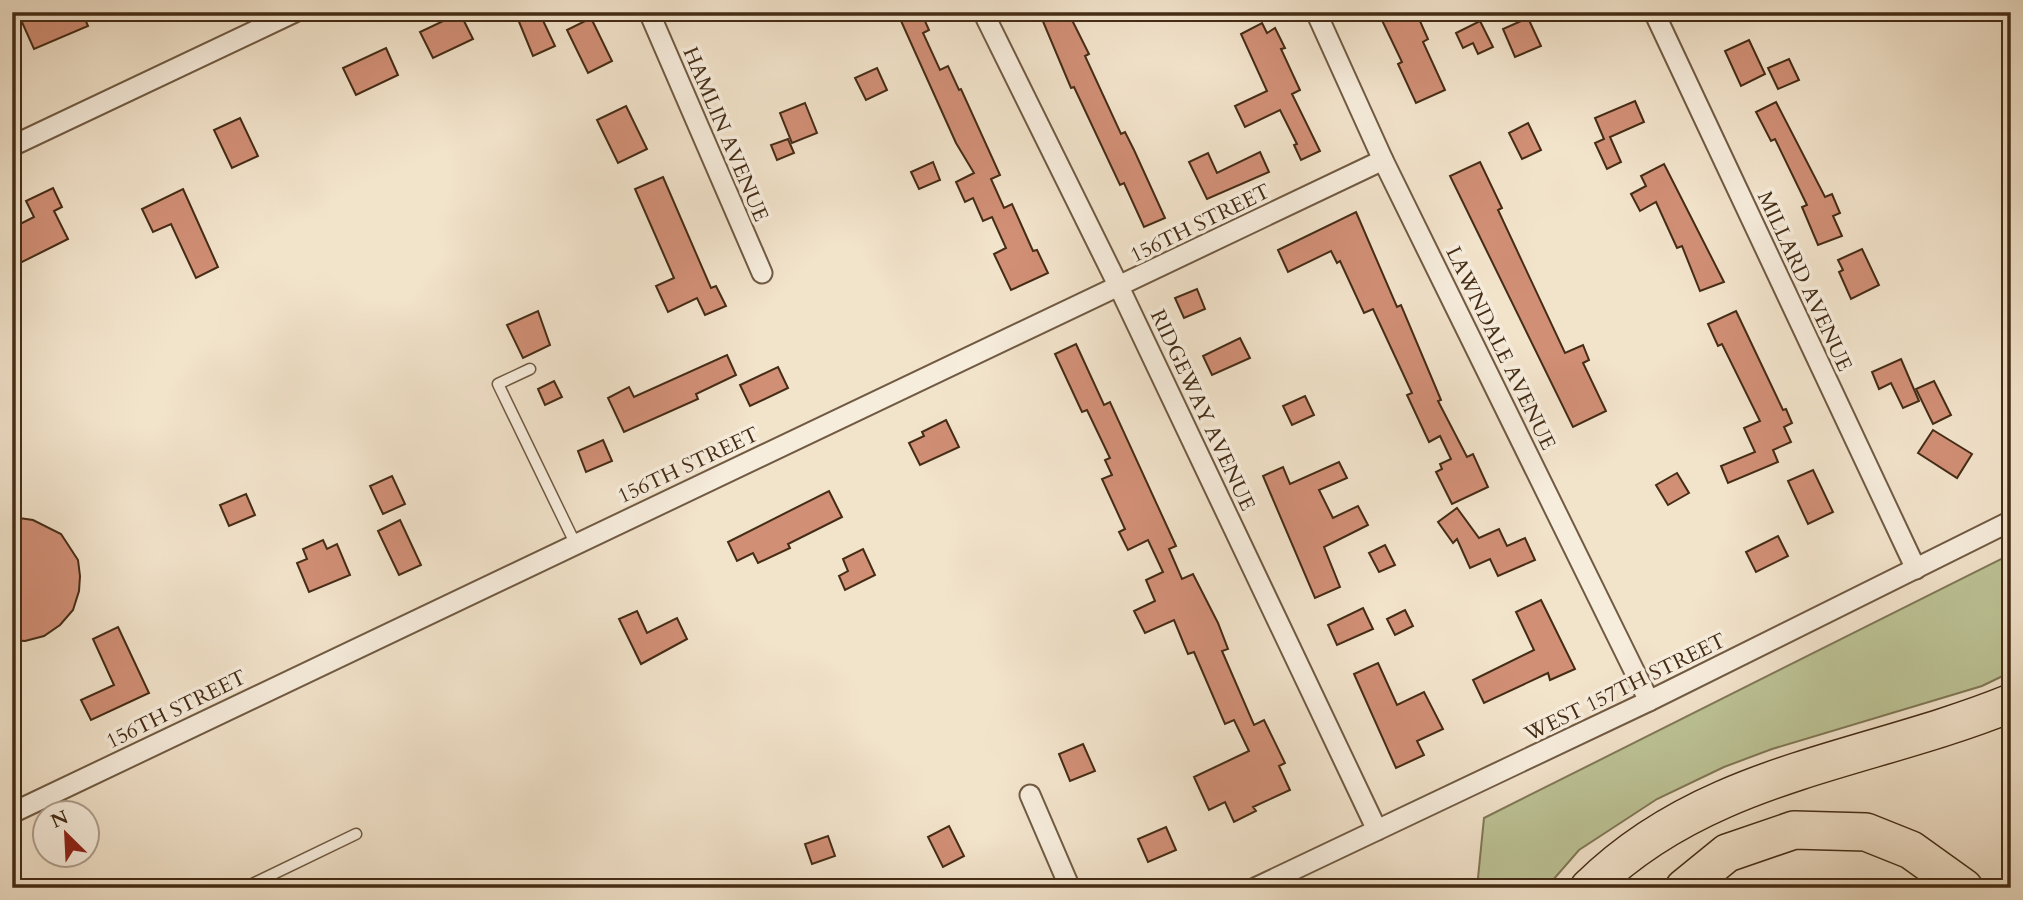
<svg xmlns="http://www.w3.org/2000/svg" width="2023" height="900" font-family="Cardo,serif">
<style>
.green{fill:#bcc396;stroke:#807856;stroke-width:2}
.building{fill:#d18f76;stroke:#442c15;stroke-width:2}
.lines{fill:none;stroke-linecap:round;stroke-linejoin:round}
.service-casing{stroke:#705a42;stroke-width:13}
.minor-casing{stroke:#705a42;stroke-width:23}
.motorway-casing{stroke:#442c15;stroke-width:40}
.service{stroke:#f7eddd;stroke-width:10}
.minor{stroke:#f7eddd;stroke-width:19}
.motorway{stroke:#f2e3cb;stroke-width:37}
.labels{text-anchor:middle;stroke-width:7;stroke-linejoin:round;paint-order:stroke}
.street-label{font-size:21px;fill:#442c15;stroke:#f7eddd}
</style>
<rect width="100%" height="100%" fill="#f2e3cb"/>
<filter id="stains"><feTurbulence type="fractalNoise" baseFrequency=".00286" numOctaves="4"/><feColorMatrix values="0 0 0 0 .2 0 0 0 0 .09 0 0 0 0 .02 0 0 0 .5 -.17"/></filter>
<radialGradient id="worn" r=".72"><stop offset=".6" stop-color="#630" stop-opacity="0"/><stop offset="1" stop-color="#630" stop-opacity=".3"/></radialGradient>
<!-- green -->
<path class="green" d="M2011,554v118l-29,14 -210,63 -48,18 -67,32 -78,51 -33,38h-69l7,-70z"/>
<!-- building -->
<g class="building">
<path d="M39,12h43l6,14 -54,23 -13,-29z"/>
<path d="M515,12h24l16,34 -22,10z"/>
<path d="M897,12h24l8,18 -6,3 17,37 8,-4 11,24 2,-1 39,86 -9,4 13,29 8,-4 21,47 4,-1 11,23 -37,17 -17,-36 12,-6 -14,-31 -9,4 -10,-23 -8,4 -9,-20 18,-9 -18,-30z"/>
<path d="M1039,12h29l21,42 -4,2 36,78 4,-2 9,18 31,68 -21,9 -20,-44 -4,2 -46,-98 -3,1z"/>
<path d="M1378,12h38l12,27 -5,3 22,48 -29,13 -18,-39 4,-2z"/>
<path d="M460,13l13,26 -40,19 -13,-26z"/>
<path d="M591,18l21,43 -24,12 -21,-43z"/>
<path d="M1528,18l13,28 -26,11 -12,-28z"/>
<path d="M1480,21l13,26 -15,7 -5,-11 -10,5 -7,-15z"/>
<path d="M1262,23l5,10 8,-5 10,20 -4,1 19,41 -8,4 28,57 -19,9 -7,-15 3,-1 -17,-34 -35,17 -10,-21 32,-15 -26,-57z"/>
<path d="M1749,40l16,34 -24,12 -16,-35z"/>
<path d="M386,48l12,27 -42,20 -13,-27z"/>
<path d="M1789,59l10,21 -21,9 -10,-21z"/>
<path d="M877,68l10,22 -21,10 -11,-22z"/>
<path d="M1635,101l9,21 -34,15 11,25 -14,7 -12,-26 9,-4 -9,-21z"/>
<path d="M1776,102l49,95 7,-3 8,19 -7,3 9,20 -24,9 -16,-38 5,-2 -32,-66 -4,2 -15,-29z"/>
<path d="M805,103l12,30 -25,10 -12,-30z"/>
<path d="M626,106l21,43 -29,14 -21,-43z"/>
<path d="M240,118l18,38 -26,12 -18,-38z"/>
<path d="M1528,123l13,27 -19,9 -13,-26z"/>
<path d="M788,139l6,14 -17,7 -6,-15z"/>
<path d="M1260,152l9,20 -62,27 -18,-37 19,-9 9,20z"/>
<path d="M933,162l7,18 -21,9 -8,-17z"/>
<path d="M1480,162l22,46 -4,2 67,143 18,-8 6,15 -6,3 23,48 -33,16 -123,-251z"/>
<path d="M1664,164l60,118 -24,9 -18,-45 -5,2 -21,-46 -16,9 -9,-17 15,-8 -5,-10z"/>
<path d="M663,177l48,111 5,-2 10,20 -21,9 -8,-17 -29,14 -12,-26 18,-8 -39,-89z"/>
<path d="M53,188l9,19 -8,4 14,28 -56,28v-39l22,-11 -8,-16z"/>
<path d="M183,189l35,78 -22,11 -25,-54 -18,8 -11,-23z"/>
<path d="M1356,212l41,95 4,-2 40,95 -3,1 29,56 6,-3 15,33 -36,17 -16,-32 6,-3 -2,-5 11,-5 -11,-23 -11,6 -22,-47 5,-2 -39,-84 -9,4 -24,-52 -3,2 -6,-12 -43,21 -10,-22z"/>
<path d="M1862,249l17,36 -28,14 -12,-27 4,-2 -5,-10z"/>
<path d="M1197,289l8,20 -21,9 -9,-20z"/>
<path d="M538,311l12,34 -27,13 -16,-33z"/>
<path d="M1736,311l47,99 3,-1 6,14 -8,4 7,15 -18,8 5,12 -50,21 -7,-17 34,-14 -11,-24 16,-7 -38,-77 -4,2 -10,-22z"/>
<path d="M1240,338l10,20 -38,17 -9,-19z"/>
<path d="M1076,344l28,61 6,-3 66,144 -7,3 13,30 11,-5 25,49 10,26 -6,2 32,74 10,-5 21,43 -6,3 11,24 -37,17 3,4 -22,11 -9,-20 -16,8 -15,-33 55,-26 -15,-31 -9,4 -31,-72 -6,2 -14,-34 -29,13 -11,-22 21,-10 -9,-21 17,-8 -15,-32 -20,10 -9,-18 6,-3 -23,-50 10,-4 -7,-15 5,-2 -23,-48 -5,2 -27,-58z"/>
<path d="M727,355l9,20 -40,19 2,5 -74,33 -16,-34 21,-11 5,10z"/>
<path d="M1901,359l18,42 -16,7 -12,-25 -12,6 -7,-17z"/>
<path d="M778,367l10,21 -38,18 -10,-21z"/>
<path d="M554,381l8,16 -17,8 -7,-16z"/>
<path d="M1934,381l17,34 -18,9 -17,-35z"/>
<path d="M1305,396l9,19 -22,10 -9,-19z"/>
<path d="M946,420l13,27 -39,18 -11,-22 15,-7 -2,-4z"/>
<path d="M1933,430l39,24 -15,24 -39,-25z"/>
<path d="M603,440l9,21 -26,11 -8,-21z"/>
<path d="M1339,462l8,16 -28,12 14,28 25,-12 10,19 -44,22 16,40 -25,11 -52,-122 20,-9 7,17z"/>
<path d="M1813,470l20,42 -25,12 -20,-43z"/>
<path d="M1677,473l12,20 -21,12 -12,-20z"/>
<path d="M392,476l13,28 -22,10 -13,-28z"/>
<path d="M829,491l13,26 -54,27 2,4 -32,15 -5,-10 -16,8 -9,-19z"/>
<path d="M246,494l9,21 -26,11 -9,-21z"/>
<path d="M1457,508l22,30 20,-9 8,17 18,-8 10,22 -37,16 -8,-17 -20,9 -13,-29 -4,4 -15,-21z"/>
<path d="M12,517l21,3 28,14 17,26 2,16 -1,15 -6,19 -13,15 -16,11 -19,5 -13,-1z"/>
<path d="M400,520l21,45 -22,10 -21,-44z"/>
<path d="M1778,536l10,20 -32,16 -10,-20z"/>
<path d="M323,540l4,9 10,-5 13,31 -41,17 -12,-29 10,-4 -4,-10z"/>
<path d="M1385,545l10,20 -16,7 -10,-19z"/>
<path d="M863,549l12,26 -30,15 -6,-14 9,-5 -5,-12z"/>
<path d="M1541,600l34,69 -25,11 -2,-7 -64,30 -11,-23 61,-30 -18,-38z"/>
<path d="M1363,608l10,21 -36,16 -9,-20z"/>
<path d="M1405,610l8,16 -18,9 -8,-16z"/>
<path d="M637,611l10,22 30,-15 10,21 -46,25 -22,-45z"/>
<path d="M118,627l31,66 -58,27 -10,-20 33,-15 -21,-46z"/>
<path d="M1378,663l19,42 27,-13 19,37 -26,12 7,14 -28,13 -42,-94z"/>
<path d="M1083,744l12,27 -25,10 -11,-27z"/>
<path d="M949,826l15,30 -21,11 -15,-30z"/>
<path d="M1166,827l10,23 -28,12 -10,-23z"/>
<path d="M828,836l7,20 -23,8 -7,-20z"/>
</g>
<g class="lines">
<defs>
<g id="service">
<path d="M530,369l-32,15 77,159"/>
<path d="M244,888l112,-54"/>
</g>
<g id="minor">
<path d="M649,12l113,261"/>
<path d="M983,12l136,275 258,543"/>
<path d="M1316,12l67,148 266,541"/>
<path d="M1654,12l262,557"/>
<path d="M12,146l283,-134"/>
<path d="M1030,795l40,93"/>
<path d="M12,813l1371,-653"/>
<path d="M1255,888l394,-187 362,-180"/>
</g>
<g id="motorway">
<path d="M1589,888c117,-116 277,-126 422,-185"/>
<path d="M1684,888l43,-35 67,-23 72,2 45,18 53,38"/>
</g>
</defs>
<!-- service casing -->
<use href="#service" class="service-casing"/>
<!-- minor casing -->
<use href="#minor" class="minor-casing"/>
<!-- motorway casing -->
<use href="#motorway" class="motorway-casing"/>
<!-- service -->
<use href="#service" class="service"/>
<!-- minor -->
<use href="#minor" class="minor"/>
<!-- motorway -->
<use href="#motorway" class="motorway"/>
</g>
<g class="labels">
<!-- street labels -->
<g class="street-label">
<text transform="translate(726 134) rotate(67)" y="7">HAMLIN AVENUE</text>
<text transform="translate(1200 223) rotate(-26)" y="7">156TH STREET</text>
<text transform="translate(1805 281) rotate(65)" y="7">MILLARD AVENUE</text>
<text transform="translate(1501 348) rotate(64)" y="7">LAWNDALE AVENUE</text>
<text transform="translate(1203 410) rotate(65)" y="7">RIDGEWAY AVENUE</text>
<text transform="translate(688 465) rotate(-25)" y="7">156TH STREET</text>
<text transform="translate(1625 687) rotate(-26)" y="7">WEST 157TH STREET</text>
<text transform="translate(176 709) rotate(-26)" y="7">156TH STREET</text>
</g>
</g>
<!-- margin -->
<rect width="2023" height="900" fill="none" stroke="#f2e3cb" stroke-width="42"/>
<rect x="14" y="14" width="1995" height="872" fill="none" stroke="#442c15" stroke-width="3.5"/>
<rect x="21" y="21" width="1981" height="858" fill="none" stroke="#442c15" stroke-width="2"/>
<!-- north arrow -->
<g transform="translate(66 834) rotate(336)"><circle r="33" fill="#f7eddd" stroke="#afa08d" stroke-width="2"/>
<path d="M0-5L12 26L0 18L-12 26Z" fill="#8f2418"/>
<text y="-10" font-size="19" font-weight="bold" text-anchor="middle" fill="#442c15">N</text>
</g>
<rect width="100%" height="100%" filter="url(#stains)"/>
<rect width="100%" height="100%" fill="url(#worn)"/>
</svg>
